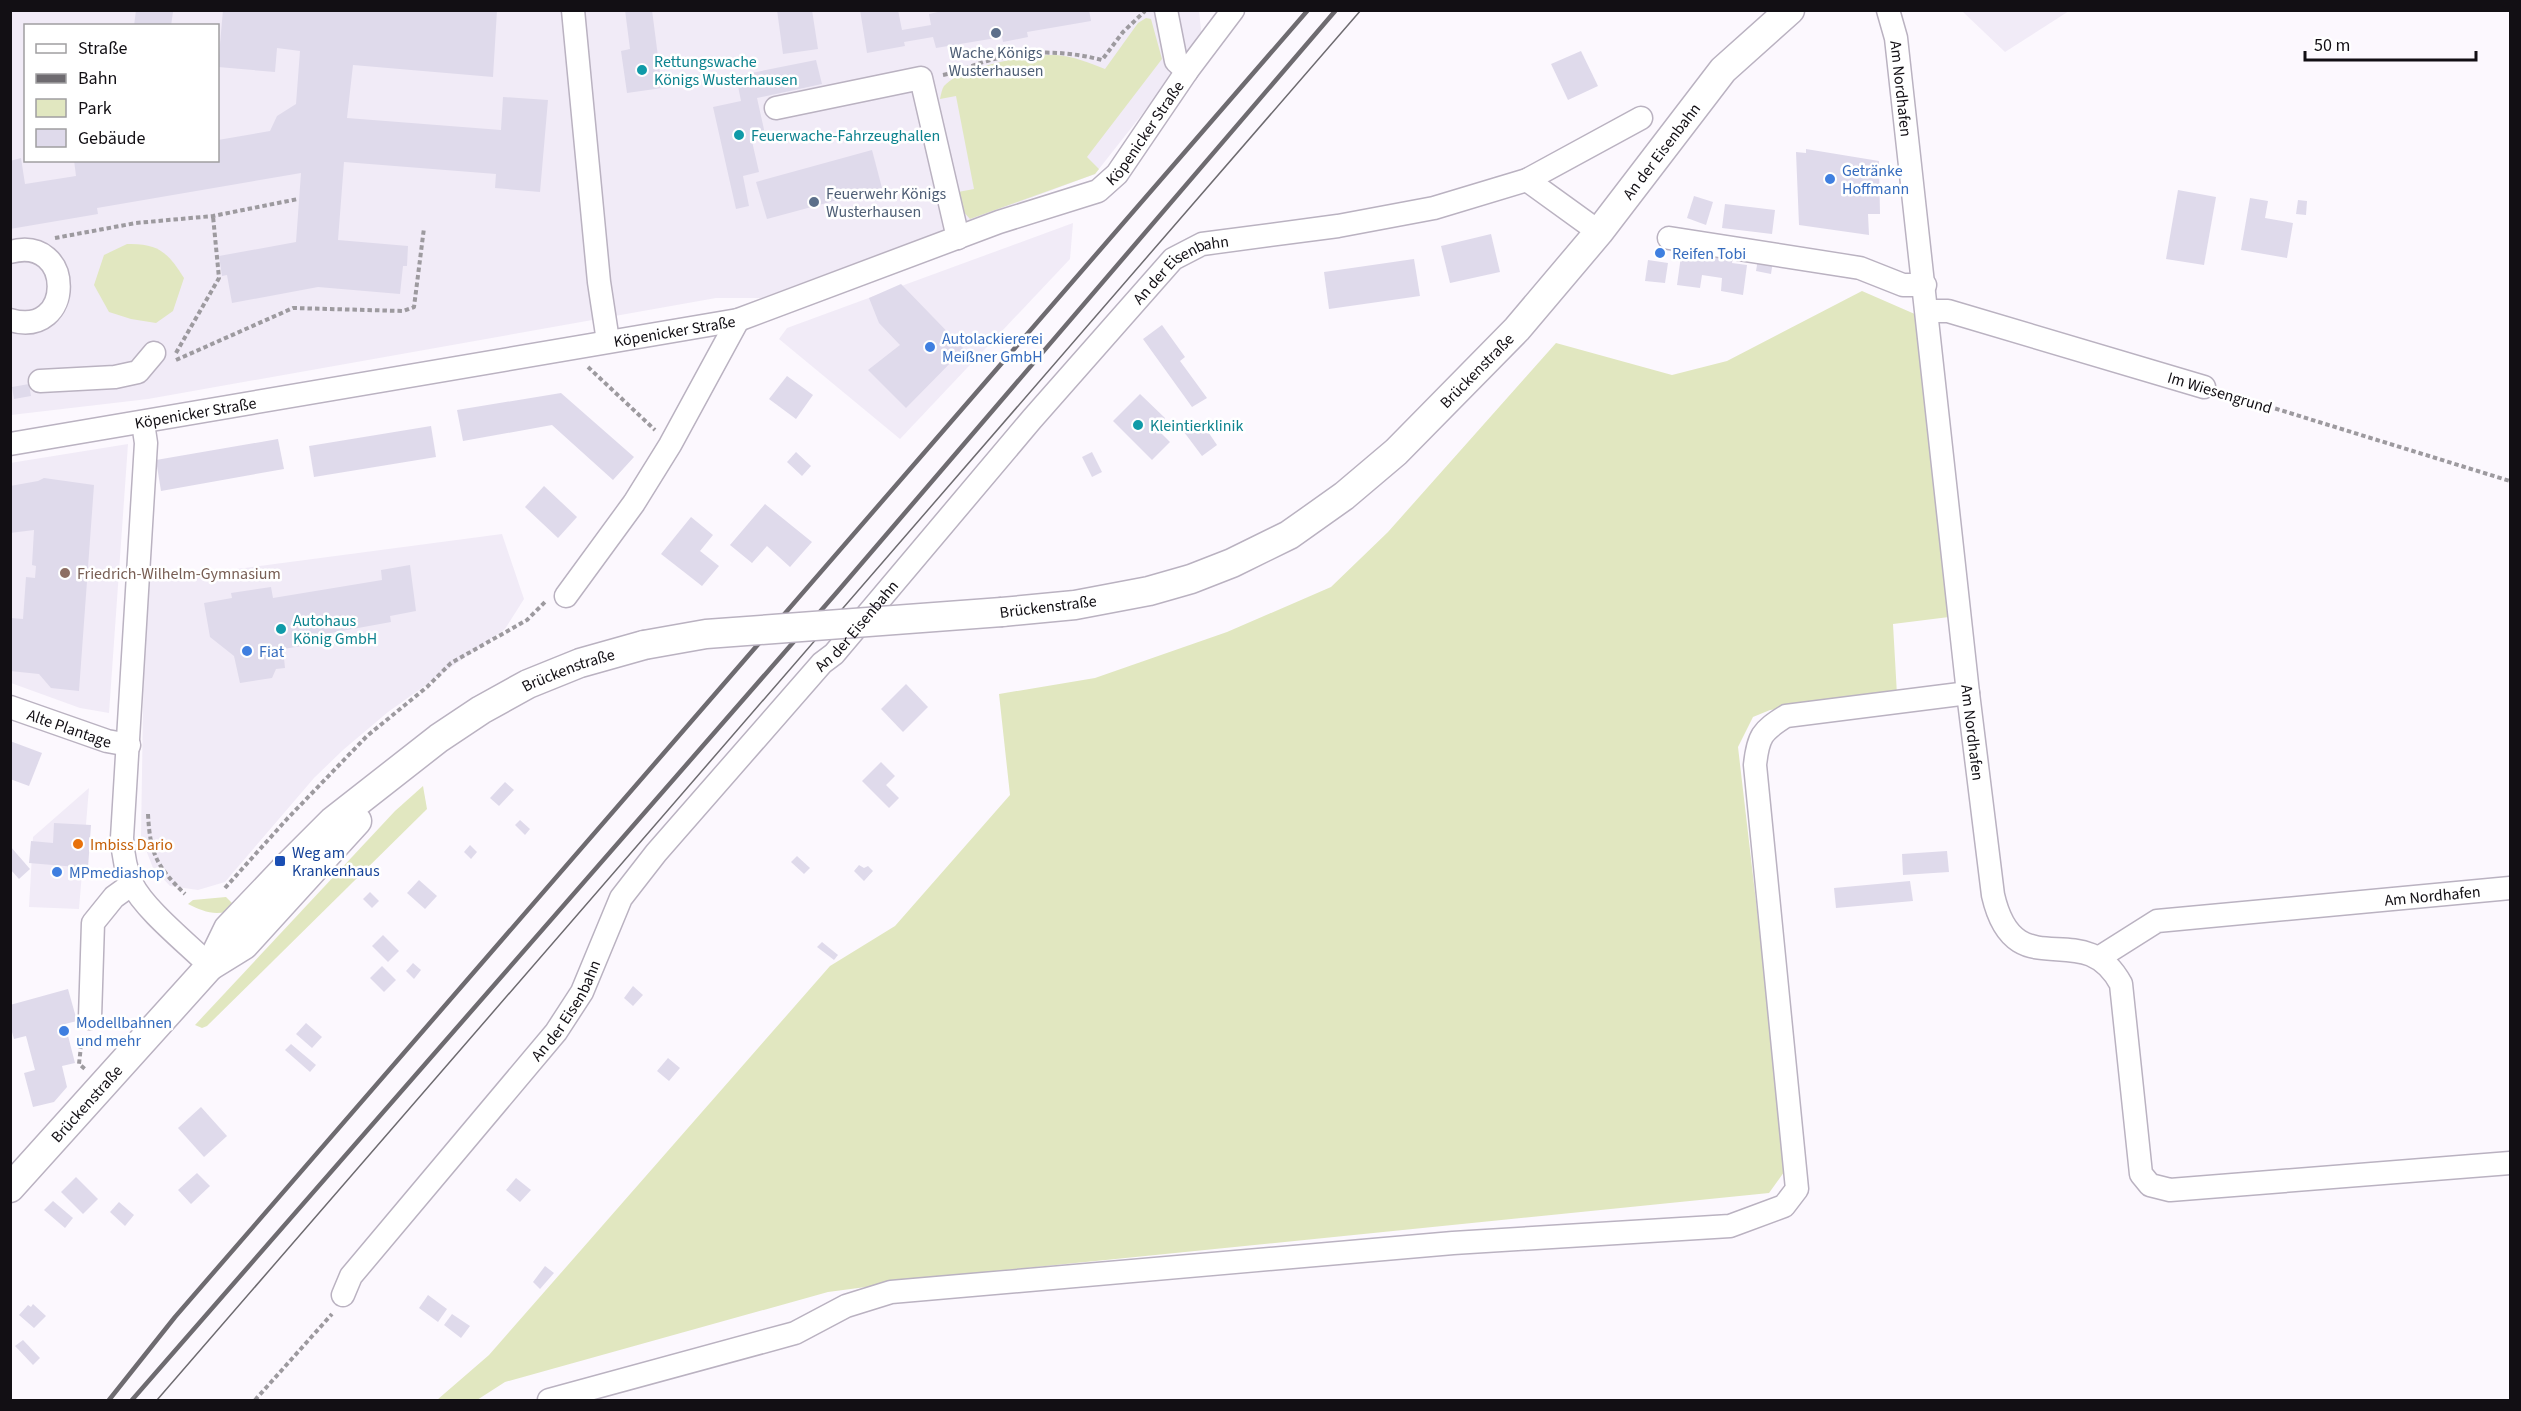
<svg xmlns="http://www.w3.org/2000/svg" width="2521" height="1411" font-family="'Source Sans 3',sans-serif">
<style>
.built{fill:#f1ebf7;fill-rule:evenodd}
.green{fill:#e1e7c0}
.building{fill:#dfdaeb}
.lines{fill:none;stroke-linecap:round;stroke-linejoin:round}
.minor-casing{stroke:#bab2c1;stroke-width:25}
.major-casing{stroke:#bab2c1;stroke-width:31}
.path{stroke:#9d9a9f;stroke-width:4;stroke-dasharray:4.5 3;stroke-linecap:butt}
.minor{stroke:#fff;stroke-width:22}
.major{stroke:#fff;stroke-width:28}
.tram{stroke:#6e6b70;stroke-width:1.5}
.rail{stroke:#6e6b70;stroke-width:4.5}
.major-bridge-casing{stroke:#bab2c1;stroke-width:31;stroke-linecap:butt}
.major-bridge{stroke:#fff;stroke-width:28}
.service-dot{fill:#5c6f8a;stroke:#fff;stroke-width:2}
.culture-dot{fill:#0f9aa8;stroke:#fff;stroke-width:2}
.shop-dot{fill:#3f7fe0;stroke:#fff;stroke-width:2}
.education-dot{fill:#8d6e63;stroke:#fff;stroke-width:2}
.food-dot{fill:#e8710a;stroke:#fff;stroke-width:2}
.transit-dot{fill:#1a4fb4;stroke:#fff;stroke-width:2}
.labels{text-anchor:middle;stroke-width:5;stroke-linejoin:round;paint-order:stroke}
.service-label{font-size:16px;fill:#4e5e75;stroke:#fff}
.culture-label{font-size:16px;fill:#0d838f;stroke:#fff;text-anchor:start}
.street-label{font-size:16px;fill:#120f14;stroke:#fff}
.shop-label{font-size:16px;fill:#366cbe;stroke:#fff;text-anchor:start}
.education-label{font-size:16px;fill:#785e54;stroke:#fff;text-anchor:start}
.food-label{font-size:16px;fill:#c56008;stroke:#fff;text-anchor:start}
.transit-label{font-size:16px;fill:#164399;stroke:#fff;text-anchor:start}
</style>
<rect width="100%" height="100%" fill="#fcf8fe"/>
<!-- built -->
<g class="built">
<path d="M11,11h1188l3,27 -107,136 -333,124h-46l-568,101 -137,16zM26,26h192v134h-192z"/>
<path d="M1962,11h107l-64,41z"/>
<path d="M1073,223l-3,36 -170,180 -121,-100 8,-11z"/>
<path d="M128,444l-19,269 -29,-5 -69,-25 -1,-220z"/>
<path d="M502,534l22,65 -19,30 -117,83 -45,38 -29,28 -89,104 -27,8 -28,-4 -17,-18 -12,-31 4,-256z"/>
<path d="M89,788l-10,121 -50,-2 4,-70z"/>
</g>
<!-- green -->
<g class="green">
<path d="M1146,18l5,1 11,40 -75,98 12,12 -4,5 -125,45 -8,-9 -4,-18 16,-3 -18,-93 -16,3c1,-5 2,-10 4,-13 18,-20 86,-32 112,-31 17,1 34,8 49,14l33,-46z"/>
<path d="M127,244c32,-1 41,9 57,34l-11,33 -17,12 -25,-4 -22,-7 -15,-27 10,-30z"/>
<path d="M1862,291l55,24 32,302 -56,7 4,71 -127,15 -17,7 -15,30 49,421 -18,25 -812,82 -129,17 -323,90 -28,18h-40l52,-45 341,-389 65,-40 115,-131 -11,-101 96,-16 132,-46 104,-45 57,-55 168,-189 116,32 55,-14z"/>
<path d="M423,786l4,23 -220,217 -5,2 -7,-3 200,-214z"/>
<path d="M226,897l10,10c-17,11 -32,5 -48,-3l5,-4z"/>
</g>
<!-- building -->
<g class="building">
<path d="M136,10l37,2 -2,14h-37z"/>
<path d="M223,10h274l-4,67 -140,-12 -6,53 154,12 2,-33 45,3 -8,92 -45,-4 1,-14 -152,-12 -6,78 70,6 -1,20h-4l-3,28 -82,-7 -86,16 -5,-28 -5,1 -3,-20 77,-14 5,-69 -204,35 1,6 -88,15v-68l11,-3 4,26 51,-8 -2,-16h144v-20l52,-9 7,-15 19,-12 4,-53 -23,-3 -2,24 -57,-5z"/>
<path d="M625,10h27l10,78 -35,5 -6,-42 9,-2z"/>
<path d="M777,10h35l6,39 -35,5z"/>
<path d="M860,10h38l4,20 29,-5 -2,-11 18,-4h142l2,11 -64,11 1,5 -25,5 -1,-5 -66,11 -3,-11 -29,5 1,4 -38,7z"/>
<path d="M1581,51l17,35 -30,14 -17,-36z"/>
<path d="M816,60l6,24 -65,14 8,36 -14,3 8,35 -16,4 6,30 -13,3 -23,-102 28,-6 -5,-25z"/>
<path d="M1806,149l73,12 1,53h-12l1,21 -70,-10 -3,-73 10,1z"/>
<path d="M872,150l10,38 -115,31 -11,-37z"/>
<path d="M2178,190l38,7 -12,68 -38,-6z"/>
<path d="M1694,196l19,6 -7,23 -19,-7z"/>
<path d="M2250,198l18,3 -3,17 28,5 -6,35 -46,-8z"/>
<path d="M2298,200l9,1 -1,14 -10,-1z"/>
<path d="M1725,204l50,6 -3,24 -50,-6z"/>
<path d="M1491,234l9,38 -50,11 -9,-37z"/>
<path d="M1697,253l36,4 -1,6 15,2 -4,30 -22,-4 1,-13 -20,-3 -2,13 -23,-3 4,-29 16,2z"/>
<path d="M1414,259l6,37 -91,13 -5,-37z"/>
<path d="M1758,259l15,2 -2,13 -15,-3z"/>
<path d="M1648,260l20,3 -3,20 -20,-2z"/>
<path d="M901,284l63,65 -58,59 -38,-38 32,-25 -21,-22 -10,-25z"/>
<path d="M1162,325l23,32 -5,4 27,37 -15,9 -49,-68z"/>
<path d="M787,376l26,19 -17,24 -27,-20z"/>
<path d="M29,384l2,12 -17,3 -2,-12z"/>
<path d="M561,393l73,64 -21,23 -61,-55 -89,16 -6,-31z"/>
<path d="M1140,394l25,24 -9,10 14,14 -18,18 -39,-39z"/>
<path d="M1200,420l17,25 -15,11 -18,-24z"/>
<path d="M431,426l5,31 -122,20 -5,-31z"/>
<path d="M278,439l6,30 -123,22 -5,-31z"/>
<path d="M796,452l15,14 -9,10 -15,-14z"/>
<path d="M1092,452l10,20 -10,5 -10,-20z"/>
<path d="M44,478l50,7 -15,206 -28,-3 -12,-14 -29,-3 1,-53 12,1 3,-42 9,1 1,-12 -4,-1 2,-35 -24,3v-47l28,-5z"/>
<path d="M544,486l33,31 -19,21 -33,-31z"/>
<path d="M765,504l47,38 -22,25 -23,-21 -15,17 -22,-18z"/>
<path d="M691,517l22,18 -13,16 19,15 -17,20 -41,-32z"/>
<path d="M410,565l6,46 -26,5 1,6 -77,14 2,8 -33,5 2,19 -9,1 -4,9 -32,5 -6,-27 -24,-19 -6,-34 28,-5 -1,-5 40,-6 2,11 109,-18 -1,-10z"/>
<path d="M906,684l22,23 -25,25 -22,-23z"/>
<path d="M10,741l32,12 -13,33 -19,-7z"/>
<path d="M881,762l14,14 -9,9 13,13 -10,10 -27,-27z"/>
<path d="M505,782l9,8 -15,16 -9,-8z"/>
<path d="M520,820l10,9 -5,6 -10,-10z"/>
<path d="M54,823l37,2 -3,43 -59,-5 2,-22 22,2z"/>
<path d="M470,845l7,7 -6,7 -7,-7z"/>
<path d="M10,846l20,23 -11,10 -9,-10z"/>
<path d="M1947,851l2,21 -46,3 -1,-21z"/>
<path d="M797,856l13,12 -6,6 -13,-12z"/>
<path d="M859,865l5,3 4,-2 5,5 -9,10 -10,-10z"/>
<path d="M419,880l18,16 -12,13 -18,-16z"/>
<path d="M1910,881l3,20 -77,7 -2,-20z"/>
<path d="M370,892l9,9 -7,7 -9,-9z"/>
<path d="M383,935l16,16 -11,11 -16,-16z"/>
<path d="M822,942l16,13 -4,5 -17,-13z"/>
<path d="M413,963l8,7 -7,9 -8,-8z"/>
<path d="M382,966l14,14 -12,12 -14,-14z"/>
<path d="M633,986l10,9 -10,11 -9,-8z"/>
<path d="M68,989l9,32 -12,3 10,39 -13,3 5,21 -13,15 -21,5 -9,-34 11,-3 -9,-34 -12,3 -4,-14v-20z"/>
<path d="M306,1023l16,14 -10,11 -16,-14z"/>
<path d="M291,1044l25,21 -6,7 -25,-22z"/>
<path d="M668,1058l12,10 -11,13 -12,-10z"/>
<path d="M201,1107l26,29 -23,21 -26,-29z"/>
<path d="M197,1173l13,13 -19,18 -13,-14z"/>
<path d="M76,1177l22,22 -15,15 -22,-22z"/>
<path d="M516,1178l15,12 -11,12 -14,-12z"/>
<path d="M53,1201l20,17 -8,10 -21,-18z"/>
<path d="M119,1202l15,13 -9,11 -15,-14z"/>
<path d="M545,1266l9,7 -14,16 -7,-7z"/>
<path d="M428,1295l19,14 -9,13 -19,-14z"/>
<path d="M33,1304l13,12 -12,12 -15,-13 9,-10 3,2z"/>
<path d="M452,1314l18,12 -9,12 -17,-13z"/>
<path d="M23,1340l17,18 -7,7 -18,-19z"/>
</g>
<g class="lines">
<defs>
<g id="minor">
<path d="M573,10l26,272 9,59"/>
<path d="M1166,10l10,51 11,10"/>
<path id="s1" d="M1888,10l8,28 72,655 25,202c22,96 90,18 128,89l20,190 9,11 20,5 340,-27"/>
<path d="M776,108l145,-30 37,160"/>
<path d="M1527,180l72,52"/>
<path d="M1669,238l191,30 43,17h22"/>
<path d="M10,252c65,-18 65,87 0,68"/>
<path d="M1927,311h21l256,76"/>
<path d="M40,381l75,-4 23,-5 16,-19"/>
<path d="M143,423l3,20 -24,395c1,16 3,31 10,46 13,26 56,60 78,82"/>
<path id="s2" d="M10,444l728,-124 261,-98 99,-31 19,-17 70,-103 46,-61"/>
<path d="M566,596l68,-93 36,-58 68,-125"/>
<path id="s3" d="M10,707l97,34 22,4"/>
<path id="s4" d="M2100,957l57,-36 353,-33"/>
<path d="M90,1018l3,-95 21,-26 18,-13"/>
<path id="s5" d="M343,1295l8,-19 205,-244 26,-40 39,-94 35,-45 166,-190 12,-9 198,-235 141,-160 29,-15 136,-18 96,-18 93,-28 114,-62"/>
<path d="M549,1400l246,-67 51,-27 45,-14 562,-49 277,-17 54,-20 13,-17 -42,-424c3,-29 7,-34 31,-49l182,-23"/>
</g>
<g id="major">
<path id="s6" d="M1002,612l73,-7 74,-14 42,-12 41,-16 57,-28 55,-39 52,-44 121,-123 82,-97 124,-162 67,-60"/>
<path d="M210,966l34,-21 113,-124"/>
<path id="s7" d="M10,1188l200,-222 18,-37 61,-64 44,-44 106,-83 42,-28 47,-26 52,-21 64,-18"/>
</g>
</defs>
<!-- minor casing -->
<use href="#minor" class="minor-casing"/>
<!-- major casing -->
<use href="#major" class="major-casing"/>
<!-- path -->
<g class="path">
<path d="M943,75c16,-3 29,-10 44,-14 40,-11 76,-11 115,-1l21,-28 22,-21"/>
<path d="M55,238l81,-15 77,-7 85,-17"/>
<path d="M176,353l43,-75 -6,-62"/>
<path d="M176,360l117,-52 110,3 11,-4 10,-79"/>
<path d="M588,367l67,63"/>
<path d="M2225,393l285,88"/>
<path d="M148,814c2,40 9,53 37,80"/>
<path d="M225,888l62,-69 80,-83 60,-49 24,-24 76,-43 19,-19"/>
<path d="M82,1037l-3,27 6,5"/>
<path d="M255,1400l77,-86"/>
</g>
<!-- minor -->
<use href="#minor" class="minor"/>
<!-- major -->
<use href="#major" class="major"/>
<!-- tram -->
<path class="tram" d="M157,1400l1204,-1390"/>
<!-- rail -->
<g class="rail">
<path d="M109,1400l66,-83 1133,-1307"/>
<path d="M132,1400l706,-809 498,-581"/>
</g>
<defs>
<path id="major-bridge" d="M644,645l62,-11 296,-22"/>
</defs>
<!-- major-bridge casing -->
<use href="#major-bridge" class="major-bridge-casing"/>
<!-- major-bridge -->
<use href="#major-bridge" class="major-bridge"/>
</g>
<!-- markers -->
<g class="service-dot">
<circle cx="996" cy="33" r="6"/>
<circle cx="814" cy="202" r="6"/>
</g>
<g class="culture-dot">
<circle cx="642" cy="70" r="6"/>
<circle cx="739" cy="135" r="6"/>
<circle cx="1138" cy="425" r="6"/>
<circle cx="281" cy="629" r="6"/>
</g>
<g class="shop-dot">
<circle cx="1830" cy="179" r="6"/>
<circle cx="1660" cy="253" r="6"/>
<circle cx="930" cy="347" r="6"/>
<circle cx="247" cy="651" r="6"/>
<circle cx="57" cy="872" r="6"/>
<circle cx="64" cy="1031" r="6"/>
</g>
<circle class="education-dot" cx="65" cy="573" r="6"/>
<circle class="food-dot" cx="78" cy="844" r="6"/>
<rect class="transit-dot" x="274" y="855" width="12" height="12" rx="3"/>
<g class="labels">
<!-- service labels -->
<g class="service-label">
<text x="996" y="58">Wache Königs<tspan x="996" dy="18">Wusterhausen</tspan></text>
<text x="826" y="199" text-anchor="start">Feuerwehr Königs<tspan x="826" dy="18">Wusterhausen</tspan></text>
</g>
<!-- culture labels -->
<g class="culture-label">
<text x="654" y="67">Rettungswache<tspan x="654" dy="18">Königs Wusterhausen</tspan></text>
<text x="751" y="141">Feuerwache-Fahrzeughallen</text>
<text x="1150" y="431">Kleintierklinik</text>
<text x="293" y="626">Autohaus<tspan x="293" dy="18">König GmbH</tspan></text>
</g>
<!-- street labels -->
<g class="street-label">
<text dy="6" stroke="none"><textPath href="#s1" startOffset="80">Am Nordhafen</textPath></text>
<text dy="6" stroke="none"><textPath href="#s2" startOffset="1196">Köpenicker Straße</textPath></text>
<text dy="6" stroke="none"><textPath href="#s6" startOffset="837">An der Eisenbahn</textPath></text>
<text dy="6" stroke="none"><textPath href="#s5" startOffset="1335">An der Eisenbahn</textPath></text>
<text dy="6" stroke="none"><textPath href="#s2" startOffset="674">Köpenicker Straße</textPath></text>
<text dy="6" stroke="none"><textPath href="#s6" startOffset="550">Brückenstraße</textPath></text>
<text transform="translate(2220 392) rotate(17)" y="6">Im Wiesengrund</text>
<text dy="6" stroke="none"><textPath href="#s2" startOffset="188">Köpenicker Straße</textPath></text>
<text transform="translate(1048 606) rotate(-7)" y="6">Brückenstraße</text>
<text dy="6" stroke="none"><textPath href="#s5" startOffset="849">An der Eisenbahn</textPath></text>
<text dy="6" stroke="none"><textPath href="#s7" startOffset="772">Brückenstraße</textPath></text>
<text dy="6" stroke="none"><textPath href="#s3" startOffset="63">Alte Plantage</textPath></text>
<text dy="6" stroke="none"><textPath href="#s1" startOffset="728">Am Nordhafen</textPath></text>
<text dy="6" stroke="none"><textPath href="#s4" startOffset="344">Am Nordhafen</textPath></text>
<text dy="6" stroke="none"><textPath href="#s5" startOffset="363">An der Eisenbahn</textPath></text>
<text dy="6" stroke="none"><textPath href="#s7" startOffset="114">Brückenstraße</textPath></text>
</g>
<!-- shop labels -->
<g class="shop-label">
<text x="1842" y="176">Getränke<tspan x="1842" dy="18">Hoffmann</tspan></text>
<text x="1672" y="259">Reifen Tobi</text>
<text x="942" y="344">Autolackiererei<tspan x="942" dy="18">Meißner GmbH</tspan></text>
<text x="259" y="657">Fiat</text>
<text x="69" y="878">MPmediashop</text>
<text x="76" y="1028">Modellbahnen<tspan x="76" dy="18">und mehr</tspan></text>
</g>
<!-- education labels -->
<g class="education-label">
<text x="77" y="579">Friedrich-Wilhelm-Gymnasium</text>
</g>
<!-- food labels -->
<g class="food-label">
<text x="90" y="850">Imbiss Dario</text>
</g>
<!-- transit labels -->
<g class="transit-label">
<text x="292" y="858">Weg am<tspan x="292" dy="18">Krankenhaus</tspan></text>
</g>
</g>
<!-- border -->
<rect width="2521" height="1411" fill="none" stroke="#120f14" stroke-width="24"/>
<!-- legend -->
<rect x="24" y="24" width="195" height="138" fill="#ffffff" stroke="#a09fa1" stroke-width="1.5"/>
<rect x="36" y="44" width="30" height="9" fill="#ffffff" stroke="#a09fa1" stroke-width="1.5"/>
<text x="78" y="54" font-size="18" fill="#120f14">Straße</text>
<rect x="36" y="74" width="30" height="9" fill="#6e6b70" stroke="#a09fa1" stroke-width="1.5"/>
<text x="78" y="84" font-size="18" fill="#120f14">Bahn</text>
<rect x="36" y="99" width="30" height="18" fill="#e1e7c0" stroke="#a09fa1" stroke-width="1.5"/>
<text x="78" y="114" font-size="18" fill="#120f14">Park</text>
<rect x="36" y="129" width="30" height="18" fill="#dfdaeb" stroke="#a09fa1" stroke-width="1.5"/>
<text x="78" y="144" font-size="18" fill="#120f14">Gebäude</text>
<!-- scale -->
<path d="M2305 51v9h171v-9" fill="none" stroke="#120f14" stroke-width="3"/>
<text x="2314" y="51" font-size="18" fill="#120f14" stroke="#ffffff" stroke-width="4.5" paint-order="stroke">50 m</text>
</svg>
